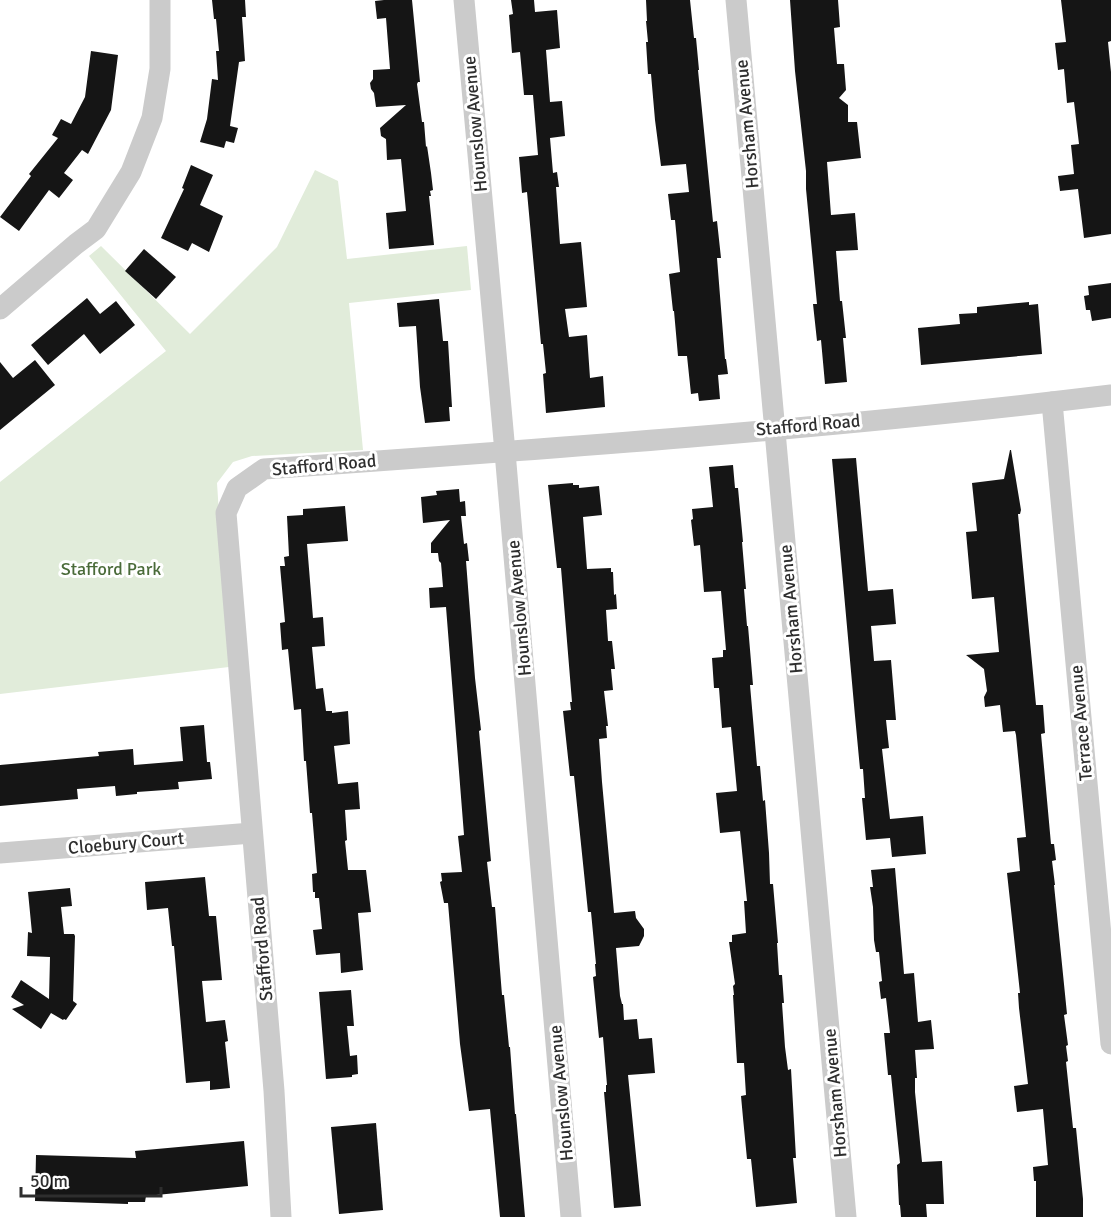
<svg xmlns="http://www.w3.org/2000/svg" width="1111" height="1217" font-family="Signika,sans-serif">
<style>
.green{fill:#e1ecda}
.building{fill:#151515}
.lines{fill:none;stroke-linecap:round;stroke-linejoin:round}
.street{stroke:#cbcbcb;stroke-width:21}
.labels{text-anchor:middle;stroke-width:6;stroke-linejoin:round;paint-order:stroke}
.street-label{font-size:18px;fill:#2e2e2e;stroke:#fff}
.park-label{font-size:18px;fill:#4a6b39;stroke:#fff}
</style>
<rect width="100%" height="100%" fill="#fff"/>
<!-- green -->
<path class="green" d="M315,170l23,11 9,78 120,-13 4,44 -122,13 14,147 -111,6 -19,6 -16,21 12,184 -229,27v-212l166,-131 -77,-95 12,-10 89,88 87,-87z"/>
<!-- building -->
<g class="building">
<path d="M212,0h33l1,17h-4l3,44 -6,1 -9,64 8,2 -4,15 -8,-2 -2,7 -24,-6 7,-23 5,-40 6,1 -2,-29h3l-3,-32h-2z"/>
<path d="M384,0h28l8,82h-2l-1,2 5,38h2l2,25 1,-1 4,27 2,17 -3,1 1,5h-2l5,49 -45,4 -3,-36 20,-2 -5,-52 -14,1 -1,-21 -5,-3 -1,-8 26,-23 -30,2 -2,-14 -3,-4 -1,-6 3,-4v-9l17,-1 -4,-51 -9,1 -2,-18z"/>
<path d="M511,0h23l1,12 22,-2 3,38 -14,2 4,52 12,-1 3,35 -15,2 3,35 4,-1 2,15h-3l4,57 21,-2 6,65 -22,2 4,28 18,-2 3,43 13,-2 2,31 -59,6 -3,-39 3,-1 -3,-29h-2l-14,-152 -5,1 -3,-36 19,-2 -5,-60h-9l-4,-43 -8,1 -3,-38 4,-1z"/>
<path d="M646,0h44l4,38h2l3,32h-1l15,152 4,-1 4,37h-4l8,101h1l2,15 -10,1 2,24 -21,2 -1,-8 -7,1 -4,-38h-9l-4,-45h-1l-4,-37 11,-2 -5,-52h-4l-3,-26 21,-2 -3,-28 -25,2 -6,-46 -4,-46h-3l-2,-32h2l-2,-21h1z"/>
<path d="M790,0h48l2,27 -6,1 3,36h7l2,26 -7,8 9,7v17h9l4,36 -34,4 4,53 24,-2 3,37 -22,1 4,50h2l4,37h-3l4,44 -22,2 -4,-44 -4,1 -4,-37h4l-11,-115v-18l-11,-100z"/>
<path d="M1061,0h50v41l-3,1 3,30v162l-27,4 -6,-49 -18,2 -2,-15 16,-2 -3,-29 8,-1 -5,-42 -7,1 -3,-34 -6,1 -3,-27 11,-1z"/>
<path d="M91,51l27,4 -7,55 -23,44 -6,-4 -18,23 9,7 -14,18 -10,-8 -30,41 -19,-14 31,-41 -2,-2 29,-36 -6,-3 9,-16 10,5 14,-27z"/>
<path d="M191,165l22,10 -13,30 23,11 -14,36 -17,-9 -4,8 -27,-13 23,-49 -2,-1z"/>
<path d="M144,249l32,28 -20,22 -31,-28z"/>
<path d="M1111,283v35l-19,3 -2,-11h-4l-2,-14 5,-1 -1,-9z"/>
<path d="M87,298l13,16 16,-13 19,24 -35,29 -16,-20 -36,31 -17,-20z"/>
<path d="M439,299l4,42h5l4,66h-3l1,14 -25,2 -5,-36 -4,-61 -17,1 -2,-24z"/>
<path d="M1029,302v3l9,-1 4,50 -121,11 -3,-37 42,-4 -1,-10 18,-1v-6z"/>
<path d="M35,360l20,25 -55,45v-68l13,16z"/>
<path d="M1010,450h1l10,60 -1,4h-2l18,191h7l2,28 -4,1 10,110h3l2,16 -4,1 3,24h-1l13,129 -3,1 4,30 -2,1 2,15 -2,1 7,66h3l7,71v18h-47v-36h-2l-1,-14 15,-2 -5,-56 -26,3 -3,-26 14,-2 -9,-76 -1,-15h2l-13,-120 13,-2 -3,-33 9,-1 -10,-102 -1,-4 -12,1 -3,-27 -15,2 -1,-10 3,-6 -3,-22 -18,-14 33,-3 -5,-55 -22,2 -6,-67 11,-1 -5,-48 32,-4z"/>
<path d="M856,458l12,133 25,-2 3,35 -25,2 3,35 17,-1 5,60h-10l3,28 -7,1 8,70 33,-3 3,38 -34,3 -2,-19 -24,2 -4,-42h3l-2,-29h-3l-5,-53 -23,-257z"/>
<path d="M733,465l2,23h3l4,43 1,11h-1l4,47h-2l3,37h1l5,59h-3l4,46 3,35h3l3,35 2,-1 4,53 1,31h3l5,59h-1l2,32h3l2,28h-2l3,44 3,23 3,-1 5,89h-3l4,45 -41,4 -5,-48h-4l-4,-41 -2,-22 5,-1 -2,-32h-7l-4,-68h1l-1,-9 2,-2 -6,-42h3v-7l14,-2 -2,-32h3l-7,-70 -20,2 -4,-40 21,-2 -6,-64 -9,1 -3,-40h-5l-2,-30 11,-1v-7h3l-5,-59 -17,1 -4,-47 -6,1 -3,-26 2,-1 -1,-10 21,-2 -4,-40z"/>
<path d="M573,483v2h6v3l20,-2 3,29 -19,2 4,52 24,-1v4h2l1,23 2,-1 1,15 -11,1 2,31h4l3,28h-4l2,21 -9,1 4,35h-2l1,12 -8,1 3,43 12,131 21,-2 1,7 8,11v7l-5,10 -23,2 4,48 2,8h1l1,16 13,-1 2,20 13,-1 3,35 -27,2 13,131 -27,2 -10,-116h2v-7h1l-4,-48 -4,1 -6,-61 3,-1 -1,-12h1l-5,-52h-3l-14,-136h-4l-7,-65 8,-1 -1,-8h2l-11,-134h-4l-9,-83z"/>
<path d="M459,489l1,13 5,-1 1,15h-5l3,28 3,-1 2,18h-3l9,117 6,52 -2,1 12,130 -4,1 5,45h3l7,88h2l5,52h1l5,67h1l9,103h-25l-10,-108 -21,2 -9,-67 -12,-141h-4l-4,-21 2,-1 -1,-8 21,-1 -4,-36 6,-1 -18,-228 -16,1 -1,-20 14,-1 -2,-24 -2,-2 -1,-8h-7v-10l19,-23 -27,3 -2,-26 16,-2 -1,-4z"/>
<path d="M345,506l3,35 -41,3 6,74 10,-1 2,29 -13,1 4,42 7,-1 3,23h6v2l16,-2 2,33 -16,2 4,38 20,-2 2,27 -15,1 2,30 -2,1 3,29h18l5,42 -13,1 5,57 -22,3 -1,-20 -24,2 -3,-25 9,-1 -3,-31h-4v-6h-2l-1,-18 5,-1 -5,-60h-2l-4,-52h-2l-3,-52 -7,1 -6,-61 -6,1 -2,-27 5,-1 -5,-56h5l-1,-9 5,-1 -2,-40 16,-1v-6z"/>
<path d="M204,725l3,37h3l2,17 -34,3 1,7 -42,3v2l-21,2 -1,-10 -38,3 1,10 -78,7v-41l99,-9 -1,-4 35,-3 1,16 49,-4 -3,-34z"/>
<path d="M895,868l9,106 10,-1 4,49 13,-2 3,29 -19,1 2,28h-2v14l7,70 20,-1 2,43h-18l1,13h-26l-1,-12h-1l-2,-40 3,-2 -9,-88h-3l-4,-42h6l-4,-35 -5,1 -2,-17 3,-1 -3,-29h-3l-2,-12 -1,-33 -3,-20h3l-2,-17z"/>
<path d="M205,877l4,39h7l6,64 -20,1 4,41 19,-2 3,21 -3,1 5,46 -20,2v-9l-24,2 -12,-137h-2l-4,-38 -21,2 -2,-28z"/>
<path d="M70,888l2,18 -11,1 3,27h10l1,2 -2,65 4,3 -11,16 -2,-1 -1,1 -12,-7 -10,16 -29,-20 12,-4 -13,-8 10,-17 28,19 1,-42 -23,-1 1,-24 4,1 -4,-41z"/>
<path d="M351,990l3,36h-7l3,30 7,-1 1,19 -6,1v2l-26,2 -7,-87z"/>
<path d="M376,1123l7,87 -44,4 -8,-87z"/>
<path d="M244,1141l4,45 -102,10 -1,6h-17v2l-93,-3 1,-46 100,3 -1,-7z"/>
</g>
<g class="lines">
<!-- street -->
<g class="street">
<path d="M464,0l41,452 66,765"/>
<path d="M736,0l110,1217"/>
<path d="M0,309l76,-65 20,-15 35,-57 21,-54 8,-49v-69"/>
<path d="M1052,402l59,642"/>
<path d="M0,853l252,-20"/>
<path d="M281,1217l-7,-126 -48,-578 11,-25 27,-19c283,-20 566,-40 847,-74"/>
</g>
</g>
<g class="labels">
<!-- street labels -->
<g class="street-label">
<text transform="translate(475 124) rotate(-95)" y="6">Hounslow Avenue</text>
<text transform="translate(747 124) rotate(-95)" y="6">Horsham Avenue</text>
<text transform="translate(808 425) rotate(-5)" y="6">Stafford Road</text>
<text transform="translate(324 465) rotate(-5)" y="6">Stafford Road</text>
<text transform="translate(519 608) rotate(-95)" y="6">Hounslow Avenue</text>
<text transform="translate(791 609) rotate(-95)" y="6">Horsham Avenue</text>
<text transform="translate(1081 723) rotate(-95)" y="6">Terrace Avenue</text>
<text transform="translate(126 843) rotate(-5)" y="6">Cloebury Court</text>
<text transform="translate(262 949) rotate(-95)" y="6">Stafford Road</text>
<text transform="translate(561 1093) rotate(-95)" y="6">Hounslow Avenue</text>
<text transform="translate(835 1093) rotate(-95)" y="6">Horsham Avenue</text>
</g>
<!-- park labels -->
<g class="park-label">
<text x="111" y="575">Stafford Park</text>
</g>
</g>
<!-- scale -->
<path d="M21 1187v9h140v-9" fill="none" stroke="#2e2e2e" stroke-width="3"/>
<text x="30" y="1187" font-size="18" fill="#2e2e2e" stroke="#ffffff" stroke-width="4.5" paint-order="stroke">50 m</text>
</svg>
